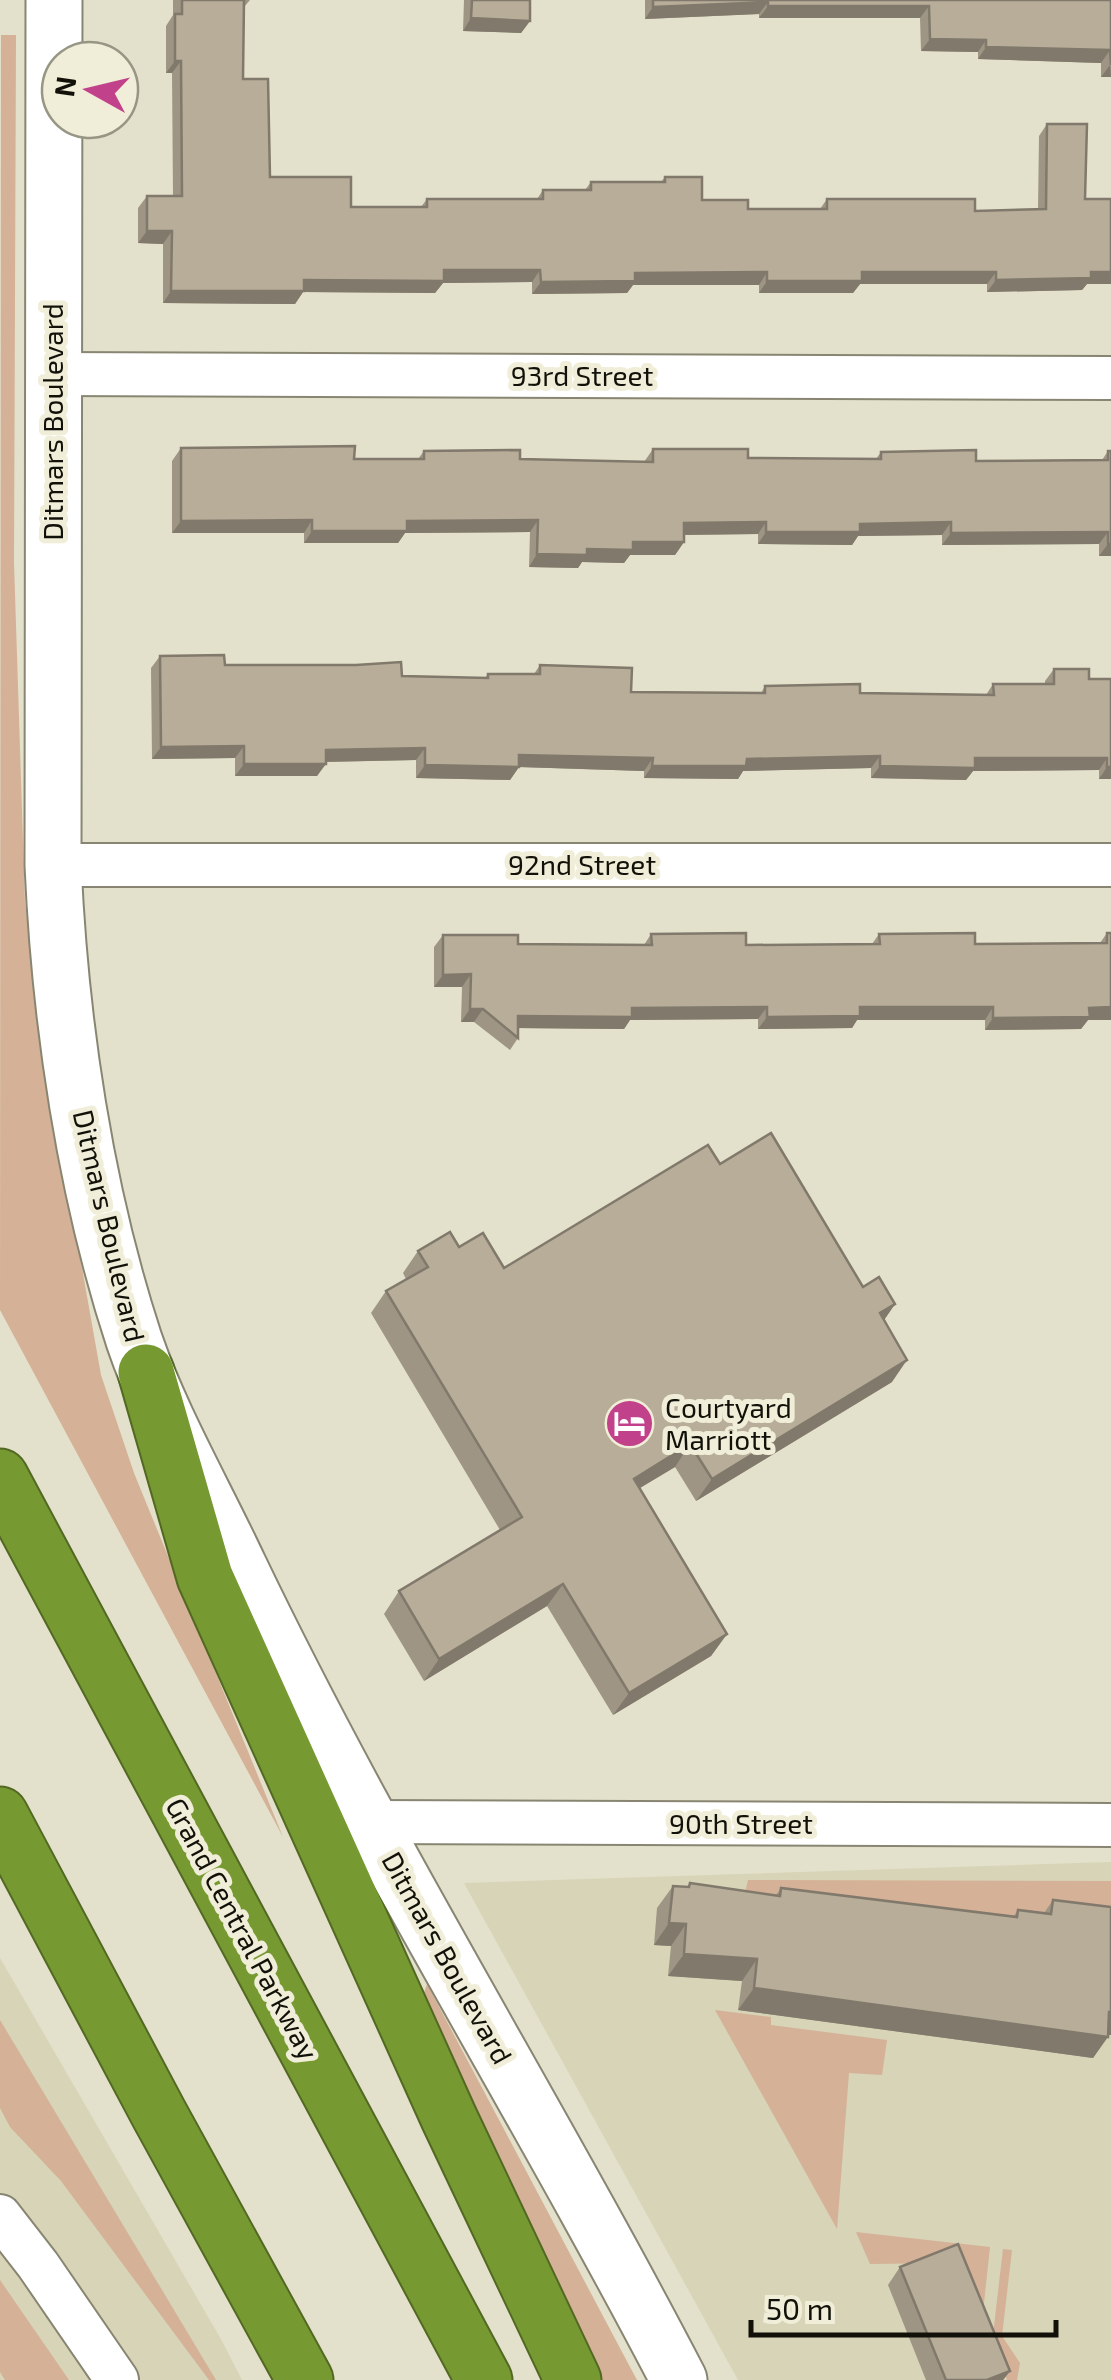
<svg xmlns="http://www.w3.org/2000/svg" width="1111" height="2380" font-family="'Exo 2',sans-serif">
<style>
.built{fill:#d7d4b7}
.green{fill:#d5b197}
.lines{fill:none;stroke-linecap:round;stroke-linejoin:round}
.street-casing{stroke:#888672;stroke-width:46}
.secondary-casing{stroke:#888672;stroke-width:59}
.highway-casing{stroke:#536923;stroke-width:59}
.street{stroke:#fff;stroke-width:42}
.secondary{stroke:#fff;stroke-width:55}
.highway{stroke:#769931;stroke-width:55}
.wall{fill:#9e9584}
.shaded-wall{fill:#81796b}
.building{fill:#b8ad99;stroke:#81796b;stroke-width:2.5}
.labels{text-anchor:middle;stroke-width:10;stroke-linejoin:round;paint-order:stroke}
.street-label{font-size:28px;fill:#111109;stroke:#f0eed8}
.poi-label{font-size:28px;fill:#111109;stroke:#f0eed8;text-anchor:start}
</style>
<rect width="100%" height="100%" fill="#e3e1cb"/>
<!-- built -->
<g class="built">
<path d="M1111,1862v518h-373l-274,-497z"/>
<path d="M0,1958l222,383 20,39h-242z"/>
</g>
<!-- green -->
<g class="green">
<path d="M1,35h15l-2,528 11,340 31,219 45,253 33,98 149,364 -283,-527z"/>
<path d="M748,1880l363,1v49l-369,-24z"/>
<path d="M427,1984l194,366 16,30h-45l-173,-373z"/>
<path d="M715,2010l56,7v8l116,15 -5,35 -33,-2 -12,156z"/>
<path d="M0,2020l216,360h-7l-148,-199 -51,-54 -10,-19z"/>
<path d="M856,2232l134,15 -10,93 -32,-77 -78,1z"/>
<path d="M1003,2249l9,1 -10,86 18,27 -3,17h-10l-15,-37z"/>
<path d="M0,2280l69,100h-64l-5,-8z"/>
</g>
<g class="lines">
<defs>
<g id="street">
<path d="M53,374l1058,4"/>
<path d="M53,865h1058"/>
<path d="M371,1822l740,3"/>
<path d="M0,2216l38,49 79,115"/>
</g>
<path id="secondary" d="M54,0l-1,865c7,157 32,326 81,475 27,79 70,152 105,227 133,278 298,540 440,813"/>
<g id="highway">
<path d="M146,1372l59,205 244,541 124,262"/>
<path d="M0,1477l484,903"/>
<path d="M0,1815l159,299 146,266"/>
</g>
</defs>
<!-- street casing -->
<use href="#street" class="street-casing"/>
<!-- secondary casing -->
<use href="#secondary" class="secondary-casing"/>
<!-- highway casing -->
<use href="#highway" class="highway-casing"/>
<!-- street -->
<use href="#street" class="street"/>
<!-- secondary -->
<use href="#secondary" class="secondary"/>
<!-- highway -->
<use href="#highway" class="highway"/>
</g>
<!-- wall -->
<g class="wall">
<path d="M173,0h77l-6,7 -1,72 27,98 81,30h70l6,-8h110l6,-9h42l6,-8h70l4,-5 37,23 46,9h72l7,-10 148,12 63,-2 1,-73 8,-12 38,75h26v85h-24l-5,6 -95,2v-8h-127l-7,9h-94v-8h-126l-6,8 -95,1v-12l-89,1 -8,10 -132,-1 -8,12 -132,-1v-59l-25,-1v-35l9,-12h26l-1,-123h-6v-47l7,-11z"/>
<path d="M464,0h66v21l-9,12 -58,-2z"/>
<path d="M645,0h466v77h-10v-14l-123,-4v-7l-57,-1 -1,-33h-161v-4l-114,5z"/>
<path d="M181,448l173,11h64l6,-8 96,8 124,3 9,-13 95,9 128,1 5,-7 95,9 126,-1 6,-9h3v105h-12v-12l-157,1v-10l-84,1 -6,9 -94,-1v-10l-74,1v7l-9,13h-45l-6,8 -42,-1 -4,6 -49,-1 1,-35 -125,1 -7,10h-94v-10h-132v-72z"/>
<path d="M160,656l65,9 177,11 83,2 3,-4h46l6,-9 91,27 130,1 4,-7 95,7 126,2 7,-11h52v-3l9,-12 35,10h22v100h-12v-9l-126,1 -7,9 -95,-2v-10l-128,3 -5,8 -94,-1v-7l-125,-4 -9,13 -94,-2v-18l-90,2 -9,14h-82v-18l-83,1 -1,-91z"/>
<path d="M1107,933h4l-23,87 -7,9 -96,1v-10h-128l-5,8 -94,1v-10l-128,1 -6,9 -106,-1v10l-8,12 -36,-28h-13l1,-35h-28v-40l9,-12 75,9 126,1 7,-11 95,11 126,-1 7,-10 96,10 125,-1z"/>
<path d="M720,1164l143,123 32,17 -11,16 8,62 -196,119 -21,-34 -35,21 87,146 -16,22 -98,59 -66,-109 -123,75 -40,-67 15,-23 101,-61 -129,-217 15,-22 20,-12 -3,-6 15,-22 41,-4 45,21z"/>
<path d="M690,1883l86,12 5,-7 232,29 5,-7 26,3 9,-13 58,7v128h-3l-15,23 -355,-48 4,-29 -74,-5 3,-30 -17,-1 3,-37 16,-22 14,1z"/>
<path d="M900,2267l110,104 -7,9h-77l-38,-95z"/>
</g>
<!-- shaded-wall -->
<g class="shaded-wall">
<path d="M768,2l-9,12 -114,5 8,-12z"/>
<path d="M768,6h161l-9,12h-161z"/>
<path d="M471,18l59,3 -9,12 -58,-2z"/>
<path d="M930,39l56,1 -8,12 -57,-1z"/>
<path d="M986,47l124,3 -9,13 -123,-4z"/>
<path d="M175,61h6l-9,12h-6z"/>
<path d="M1110,65l1,12h-10z"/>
<path d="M147,231h25l-9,13 -25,-1z"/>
<path d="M444,270h96l-8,12 -89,1 -8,10 -132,-1 -8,12 -132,-1 8,-12z"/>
<path d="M767,272l-8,13h-126l-6,8 -95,1 9,-12 94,-9z"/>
<path d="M862,272h134l-9,12h-127l-7,9h-94l8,-12z"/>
<path d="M1091,272h20v12h-24l-5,6 -95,2 9,-12z"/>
<path d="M312,520l-8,13h-132l9,-12z"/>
<path d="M538,520l-8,12 -125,1 -7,10h-94l8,-12 95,-10z"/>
<path d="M766,522l-8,12 -83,1 9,-12z"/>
<path d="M951,522l-9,13 -84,1 -6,9 -94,-1 8,-12 94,-8z"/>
<path d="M1108,532l-9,12 -157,1 9,-12z"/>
<path d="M633,542h51l-9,13h-45l-6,8 -42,-1 -4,6 -49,-1 8,-13z"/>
<path d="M1108,544h3v12h-12z"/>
<path d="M244,746l-9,12 -83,1 9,-12z"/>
<path d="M425,748l-9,12 -99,2 9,-12z"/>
<path d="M519,755l134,3 -9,13 -125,-4 -9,13 -94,-2 9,-13z"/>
<path d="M880,756l-9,12 -128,3 -5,8 -94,-1 8,-12 95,-7z"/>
<path d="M975,758h132l-8,12 -126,1 -7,9 -95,-2 9,-12z"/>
<path d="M244,764h82l-9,12h-82z"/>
<path d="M1107,767h4v12h-12z"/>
<path d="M471,974l-9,13h-28l9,-12z"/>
<path d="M767,1007l-9,12 -128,1 -6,9 -114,-1 8,-12 114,-8z"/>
<path d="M860,1007h133l-8,13h-128l-5,8 -94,1 9,-12z"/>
<path d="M1111,1007v13h-23l-7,9 -96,1 8,-12 96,-10z"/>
<path d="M470,1009h13l-9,13h-13z"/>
<path d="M895,1304l-15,22v-13z"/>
<path d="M907,1360l-15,22 -196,119 16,-22z"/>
<path d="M690,1444l-15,23 -57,34 16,-22z"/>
<path d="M563,1584l-16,22 -123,75 15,-22z"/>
<path d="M727,1634l-16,22 -98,59 16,-22z"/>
<path d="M669,1923l17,1 -15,22 -17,-1z"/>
<path d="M684,1954l73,5 -15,22 -74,-5z"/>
<path d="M754,1988l354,49 -15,21 -355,-48z"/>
<path d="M1109,2012h2v23l-17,-2z"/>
<path d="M1010,2371l-7,9h-16z"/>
</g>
<!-- building -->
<g class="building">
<path d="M182,0h62l-1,79h25l2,98h81v30h76v-8h116v-9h48v-8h74v-5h37v23h46v9h79v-10h148v12l71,-2 1,-85h40l-2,75h26v73h-20v6l-95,2v-8h-134v9h-95v-9l-132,1v8l-94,1 -1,-12h-96v11l-140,-1v11h-133l1,-60h-25v-35h35l-1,-135h-6v-47h7z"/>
<path d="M472,0h58v21l-59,-3z"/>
<path d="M653,0h458v65l-1,-15 -124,-3v-7l-56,-1 -1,-33h-161v-4l-115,5z"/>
<path d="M355,446l-1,13h70v-8l96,-1v9l133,3v-13h95v9l133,1v-7l95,-2v11l132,-1v-9h3v93h-3v-12l-157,1v-11l-91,2v8h-94v-10l-82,1v19h-51v8l-46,-1v6l-50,-1 1,-34 -131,1v10h-95v-11l-131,1v-73z"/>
<path d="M224,655l1,10h131l45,-3 1,14 86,2v-4h52v-9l92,3 -1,24 134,1v-7l95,-2v9l134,2 -1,-11h61v-15h35v10h22v88h-4v-9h-132v10l-95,-2v-10l-133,3 -1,7h-94l1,-8 -134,-3v12l-94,-2v-17l-99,2v14h-82v-18l-83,1 -1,-91z"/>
<path d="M746,933v12l134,-1 -1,-10 96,-1v11l132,-1v-10h4v74l-22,1 1,9 -97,1v-11h-133v9l-93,1v-10l-135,1v9l-114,-1v22l-35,-29h-13l1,-35 -28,1v-40h75v9l134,1 -1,-11z"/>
<path d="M771,1133l92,154 16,-10 16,27 -15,9 27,47 -195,119 -22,-35 -56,35 93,155 -98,59 -66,-109 -124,75 -40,-68 123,-74 -136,-226 42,-24 -10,-16 32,-19 9,15 24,-14 21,35 204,-123 12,19z"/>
<path d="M690,1883l90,13 1,-8 236,29 1,-7 33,4 2,-14 58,7v105h-2l-1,25 -354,-49 3,-29 -73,-5 2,-30 -17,-1 4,-37 16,1z"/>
<path d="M958,2244l52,127 -23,9h-41l-46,-113z"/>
</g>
<!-- icons -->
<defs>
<symbol id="hotel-disc" viewBox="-11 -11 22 22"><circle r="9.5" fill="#c2418b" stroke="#f0eed8"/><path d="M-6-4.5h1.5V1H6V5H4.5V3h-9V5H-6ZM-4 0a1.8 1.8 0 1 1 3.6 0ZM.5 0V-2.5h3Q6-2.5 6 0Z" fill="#fff"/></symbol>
</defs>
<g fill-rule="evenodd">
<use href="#hotel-disc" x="602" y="1396" width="55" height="55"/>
</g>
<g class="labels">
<!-- street labels -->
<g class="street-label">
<text x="582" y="386">93rd Street</text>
<text transform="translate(53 422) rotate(-90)" y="10">Ditmars Boulevard</text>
<text x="582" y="875">92nd Street</text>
<text transform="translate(109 1226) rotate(77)" y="10">Ditmars Boulevard</text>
<text x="741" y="1834">90th Street</text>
<text transform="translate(242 1929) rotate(62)" y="10">Grand Central Parkway</text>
<text transform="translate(447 1958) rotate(61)" y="10">Ditmars Boulevard</text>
</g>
<!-- poi labels -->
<g class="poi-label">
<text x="665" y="1418">Courtyard<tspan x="665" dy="32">Marriott</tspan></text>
</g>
</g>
<!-- north arrow -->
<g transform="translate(90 90) rotate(278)"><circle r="48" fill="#f0eed8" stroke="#979685" stroke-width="2.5"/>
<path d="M0-8L18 38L0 25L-18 38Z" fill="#c2418b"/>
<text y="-15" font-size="28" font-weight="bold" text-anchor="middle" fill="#111109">N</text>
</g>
<!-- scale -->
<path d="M751 2320v15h305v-15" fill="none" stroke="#111109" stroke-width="5"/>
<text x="766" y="2320" font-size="30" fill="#111109" stroke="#f0eed8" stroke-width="8" paint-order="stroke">50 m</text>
</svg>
